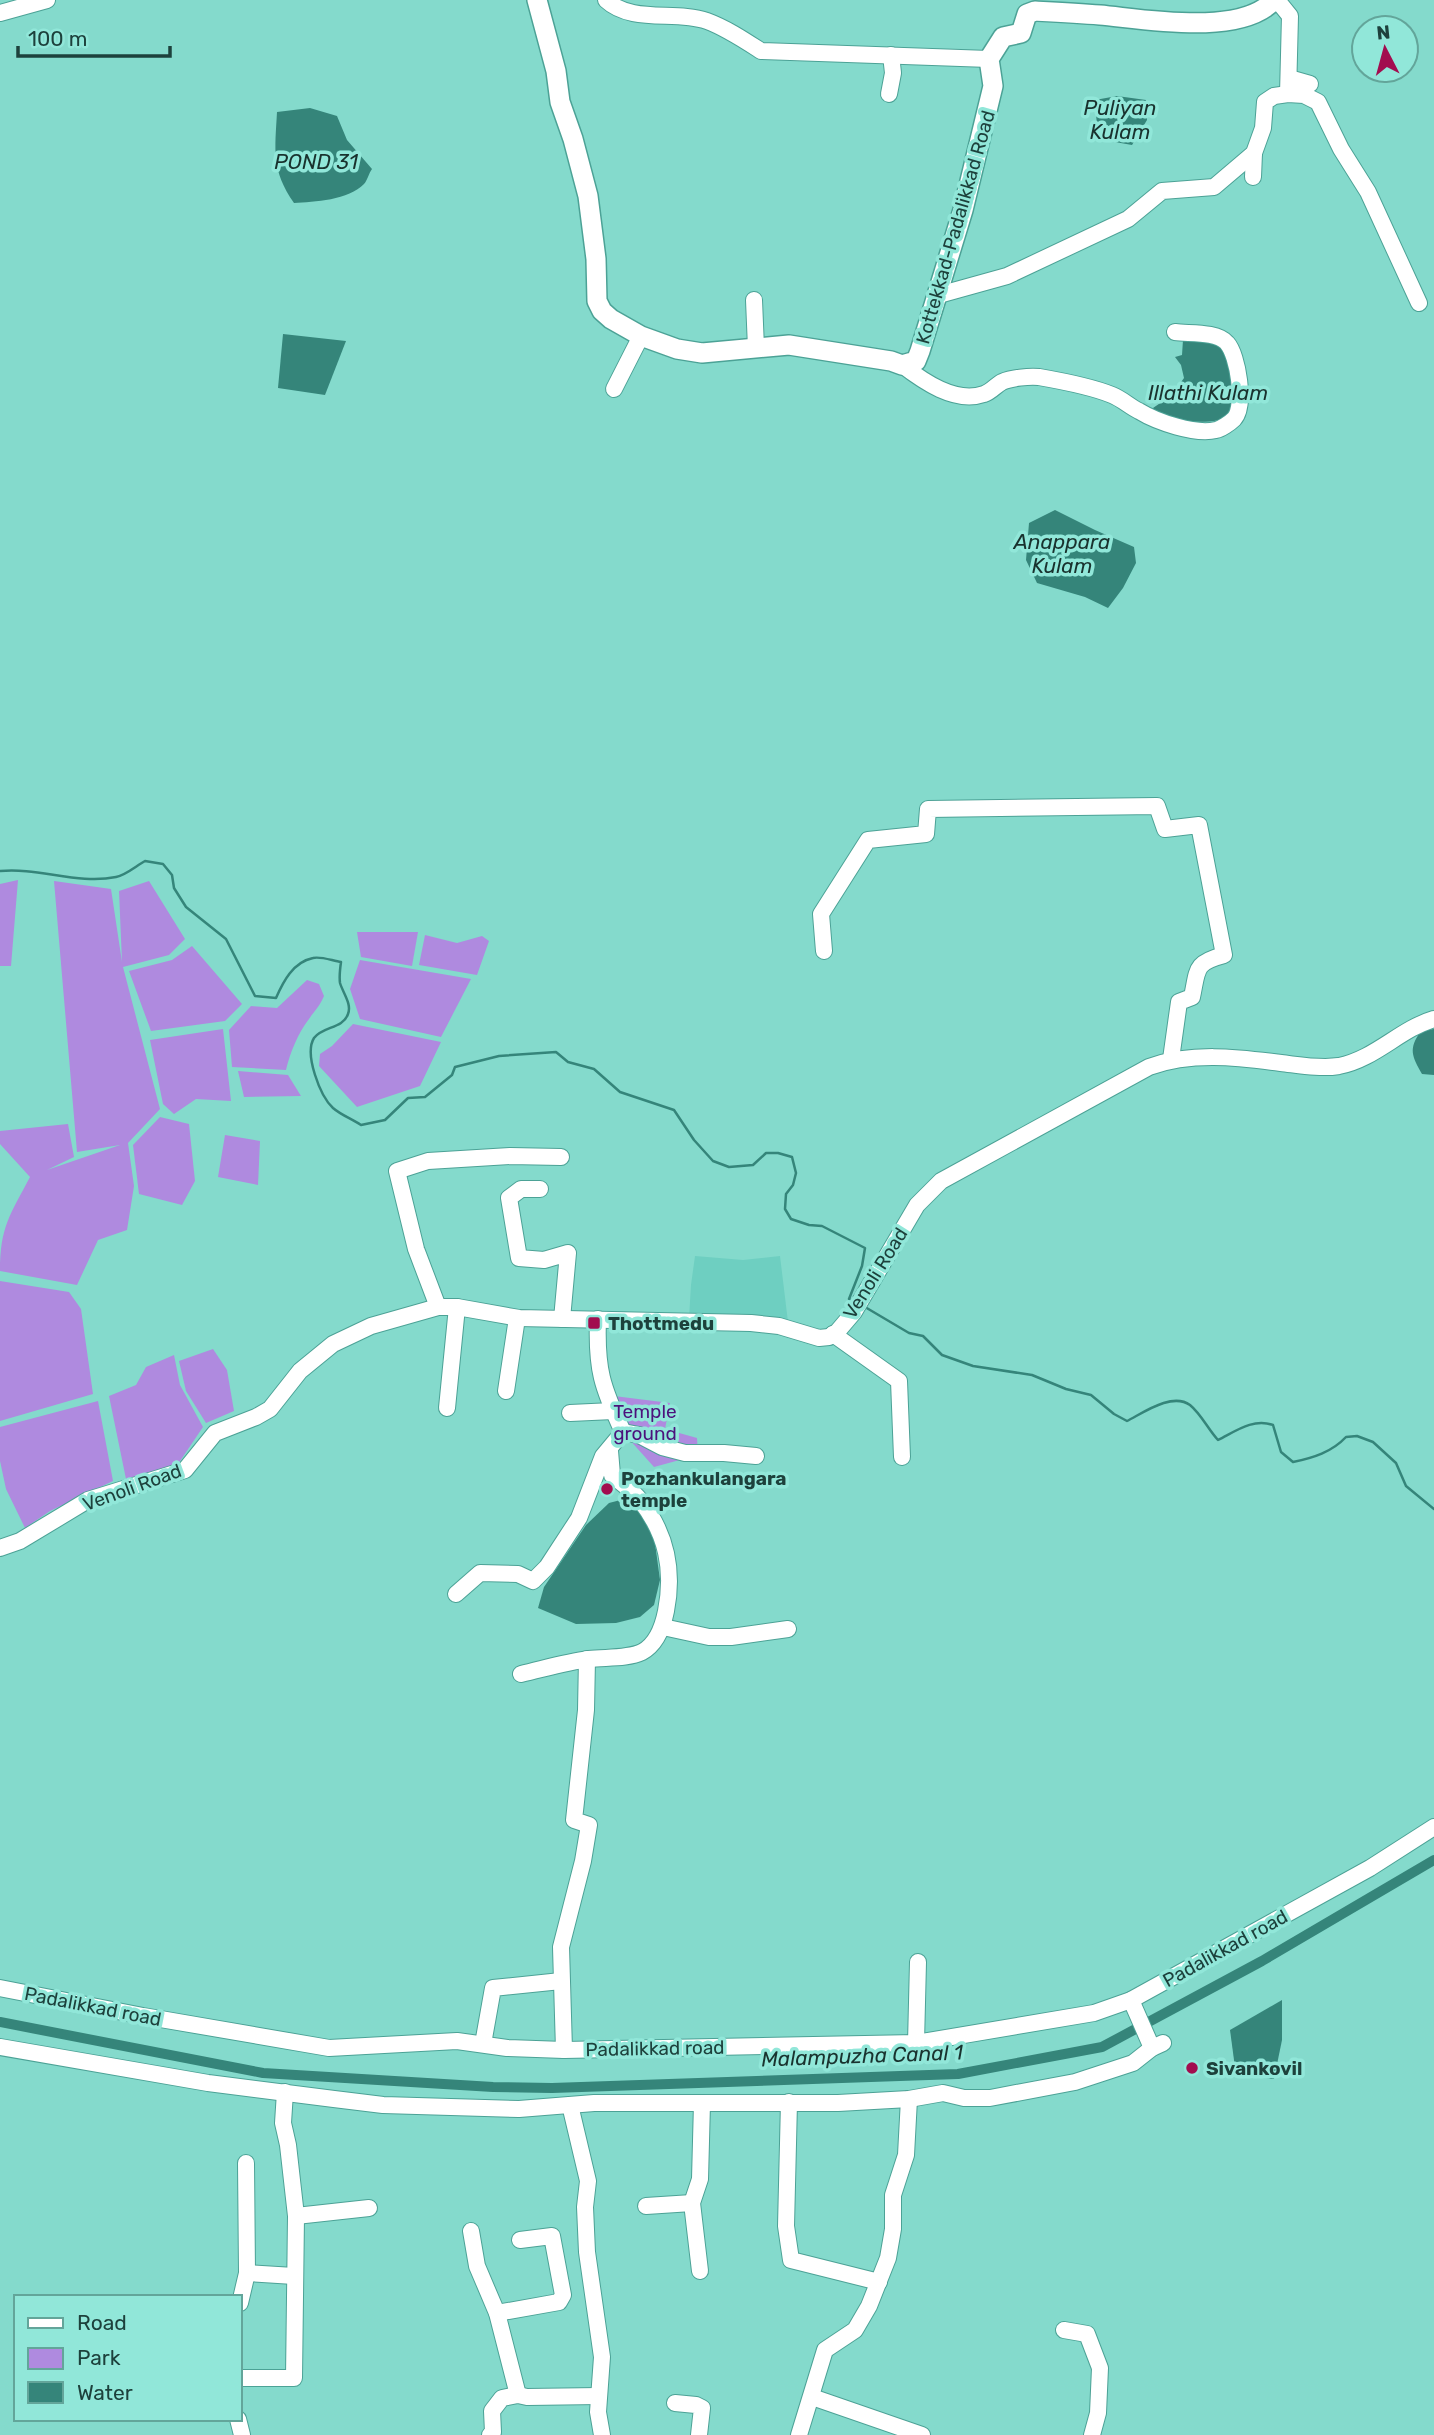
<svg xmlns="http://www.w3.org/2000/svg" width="1434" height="2435" font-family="Rubik,sans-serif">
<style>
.built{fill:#6ecfc1}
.green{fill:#af8adf}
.water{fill:#35857a}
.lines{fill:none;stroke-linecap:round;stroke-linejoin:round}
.stream{stroke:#35857a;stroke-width:2.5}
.canal{stroke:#35857a;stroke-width:10}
.minor-casing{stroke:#4ca296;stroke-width:18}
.major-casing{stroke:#4ca296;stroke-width:22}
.minor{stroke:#fff;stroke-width:16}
.major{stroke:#fff;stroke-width:19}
.poi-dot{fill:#a20d4f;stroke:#91e7d9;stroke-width:2.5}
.labels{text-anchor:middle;stroke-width:7;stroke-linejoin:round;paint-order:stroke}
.street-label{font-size:19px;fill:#1d413c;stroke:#91e7d9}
.poi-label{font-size:19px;font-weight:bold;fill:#1d413c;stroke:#91e7d9;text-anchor:start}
.park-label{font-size:19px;fill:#4c127c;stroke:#91e7d9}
.water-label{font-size:21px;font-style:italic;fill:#19322e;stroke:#91e7d9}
</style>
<rect width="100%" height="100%" fill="#84dacc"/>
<!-- built -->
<path class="built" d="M695,1256l48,4 37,-4 8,66 -99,-4 2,-33z"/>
<!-- green -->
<g class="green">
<path d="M18,880l-7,86h-11v-82z"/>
<path d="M54,881l57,8 11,73 -3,-71 30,-10 36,58 -16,16 -46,12 37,142 -32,34 6,43 -7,44 -29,10 -21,45 -77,-14c0,-44 10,-56 30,-94l-30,-33v-13l68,-7 6,33 -27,13 73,-25 -43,7z"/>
<path d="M357,932h61l-6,34 -51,-9z"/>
<path d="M425,935l32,8 25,-7 7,5 -12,34 -58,-10z"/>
<path d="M192,946l50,58 -17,17 -74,10 -22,-60 43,-11z"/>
<path d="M360,960l111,19 -30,58 -81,-18 -10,-30z"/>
<path d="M307,980l12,4 5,12c-4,10 -9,14 -15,23 -11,14 -19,34 -23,51l-54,-3 -3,-37 22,-24 26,2z"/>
<path d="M353,1024l88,18 -21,44 -63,21 -38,-41 1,-12 12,-8z"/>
<path d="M223,1029l8,72 -35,-2 -22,15 -11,-10 -13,-64z"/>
<path d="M238,1071l50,4 13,21 -57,1z"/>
<path d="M160,1117l29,7 6,57 -13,24 -43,-11 -6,-49z"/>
<path d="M225,1135l35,6 -2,44 -40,-8z"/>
<path d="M0,1281l69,11 12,17 12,85 -93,27z"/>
<path d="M213,1349l14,21 7,41 -28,12 -20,-32 -7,-30z"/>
<path d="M174,1355l6,30 23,42 -27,40 -50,12 -17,-83 27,-11 10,-18z"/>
<path d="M614,1396l56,7 -5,26 32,9 1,17 -44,12 -26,-29z"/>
<path d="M98,1401l15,80 -63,30 -25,17 -19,-39 -6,-28v-34z"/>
</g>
<!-- water -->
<g class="water">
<path d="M1117,96l29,4 1,20 -15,25 -34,-6 -3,-39z"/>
<path d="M310,108l27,8 10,24 25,29c-3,4 -5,12 -8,15 -15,16 -50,18 -70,19 -23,-33 -19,-53 -17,-91z"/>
<path d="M283,334l63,7 -21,54 -47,-7z"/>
<path d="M1191,338l34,5 13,71c-31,13 -51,7 -83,2l-2,-8 19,-13 12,-17 -3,-13 -6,-8 7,-2 1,-15z"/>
<path d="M1055,510l40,20 39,17 2,16 -13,25 -15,20 -23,-11 -48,-14 -11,-23 3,-37z"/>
<path d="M1434,1029v46l-12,-1c-10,-18 -14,-25 -1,-43z"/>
<path d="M632,1497l22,39 6,44 -6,25 -14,12 -24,6 -40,1 -38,-16 6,-21 42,-62 23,-22z"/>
<path d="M1282,2000v40l-8,39 -38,-4 -6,-45z"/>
</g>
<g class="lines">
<!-- stream -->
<g class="stream">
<path d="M0,871c38,-4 78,14 116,6 10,-2 20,-11 29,-16l18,3 9,11 2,13 12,19 40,32 29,57 21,2c7,-16 17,-36 37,-40 8,-2 20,3 28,4 -1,7 -2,14 -1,21 3,10 12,21 8,31 -5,15 -25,12 -34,24 -10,16 6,58 19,70 8,7 19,11 28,17l24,-5 23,-22 17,-1 27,-22 3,-8 44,-11 57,-4 12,10 26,7 26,23 54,18 20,30 19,21 16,6 24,-2 13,-12h12l14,4 4,16 -3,12 -7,9 -1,15 6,10 18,6 13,1 43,22 -3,18 -13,33 4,2"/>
<path d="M865,1307l44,26 14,3 19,19 31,11 59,9 34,14 25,6 23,19 13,7c16,-8 45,-29 63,-16 11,9 18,24 28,35 18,-9 35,-22 55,-15l8,27 12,10c20,-4 39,-10 53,-25l11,-1 16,6 23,21 10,23 28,23"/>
</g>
<!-- canal -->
<path class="canal" d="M0,2022l263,51 230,14 59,1 406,-14 144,-27 160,-86 172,-101"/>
<defs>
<g id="minor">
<path d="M606,0c26,24 69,10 101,21 19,7 37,19 54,30l228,8"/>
<path d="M1277,0l13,16 -2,78"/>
<path d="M0,13l47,-13"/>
<path d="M1289,78l21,6"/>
<path d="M889,94l4,-21 -2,-18"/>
<path d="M1253,177l1,-24"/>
<path d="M935,296l72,-20 121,-57 34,-28 52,-4 40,-34 9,-25 2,-26 9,-6 14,-2 16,1 14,7 23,47 27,43 51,111"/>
<path d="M754,300l2,48"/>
<path d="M902,365c21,16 53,39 82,29 7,-2 12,-9 18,-12 9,-4 27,-6 37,-5 23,4 51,9 73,18 10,4 17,11 27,16 18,11 56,24 77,19 5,-1 14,-7 18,-11 12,-13 4,-64 -7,-76 -10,-12 -38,-9 -52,-11"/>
<path d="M614,389l27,-53"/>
<path d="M824,951l-3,-37 47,-74 58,-6 2,-25 229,-3 8,23 34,-4 25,130c-30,8 -26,14 -32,42l-13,5 -8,57"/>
<path d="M540,1189h-19l-12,9 10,60 25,2 24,-7 -6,66"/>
<path d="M438,1307l-22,-58 -19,-78 31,-10 82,-5 51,1"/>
<path d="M833,1334l66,47 3,76"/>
<path d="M506,1391l11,-73"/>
<path d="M447,1408l10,-101"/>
<path d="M570,1413l43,-2"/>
<path d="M623,1432l16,3 23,12 23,6h39l32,3"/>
<path d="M0,1548l20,-7 68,-41 97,-30 30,-37 41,-16 14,-8 30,-38 33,-27 38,-18 67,-19h19l62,11 232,5 28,3 40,12 10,-1 8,-5 17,-20 63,-107 24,-24 208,-114c42,-15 87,-10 132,-4 18,2 39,6 58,3 36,-7 61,-37 95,-47"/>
<path d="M456,1594l24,-21 38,1 15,7 14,-14 32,-49 24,-62 20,-24c-21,-45 -27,-63 -25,-113"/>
<path d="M663,1627l46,10h22l57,-8"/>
<path d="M521,1674c22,-5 45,-12 68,-15 17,-2 38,0 53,-7 15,-8 21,-26 24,-41 8,-41 1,-77 -26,-111 -7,-9 -19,-17 -28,-25l-2,-24"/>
<path d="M0,1988l143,28 186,32 128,-7 50,7 57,2 352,-7 178,-30 37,-13 239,-132 64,-41"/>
<path d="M1131,2000l21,48"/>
<path d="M916,2043l2,-81"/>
<path d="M483,2044l10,-56 68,-7"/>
<path d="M0,2047l208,36 126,16 49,6 136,4 75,-6h244l71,-4 34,-6 21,5h26l85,-16 58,-19 19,-15 11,-5"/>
<path d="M564,2050l-3,-103 22,-86 6,-36 -15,-5 12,-110 1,-51"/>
<path d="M789,2102l-3,124 5,34 88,22"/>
<path d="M570,2105l18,76 -3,26 2,45 15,105 -4,55 4,23"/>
<path d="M646,2206l46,-3"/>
<path d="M296,2216l73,-8"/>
<path d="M471,2231l6,35 20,47 21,82"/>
<path d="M700,2271l-8,-68 8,-24 2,-76"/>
<path d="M247,2273l47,3"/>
<path d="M240,2303l7,-30 -1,-110"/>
<path d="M497,2313l62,-11 4,-7 -11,-59 -32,4"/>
<path d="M1064,2330l23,4 13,34 -2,45 -6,22"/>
<path d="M240,2378h54l2,-162 -8,-71 -5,-22 2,-31"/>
<path d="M812,2397l110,38"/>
<path d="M675,2403l21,2 6,3 -3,27"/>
<path d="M238,2419l4,16"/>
<path d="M490,2435l3,-3 -1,-21 10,-13 16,-3 9,2 72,-1"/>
<path d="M799,2435l26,-85 30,-20 14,-24 19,-48 5,-29v-34l13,-40 3,-56"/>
</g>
<path id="major" d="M537,0l19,71 4,31 13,37 15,57 8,63 1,42 5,10 9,8 30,17 36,13 25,4 87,-8 102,16 11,4 14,-4 4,-10 43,-141 30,-124 -4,-27 14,-22 18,-4 6,-19 8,-3c21,1 43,2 65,4 44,4 141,22 174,-15"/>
</defs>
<!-- minor casing -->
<use href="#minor" class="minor-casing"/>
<!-- major casing -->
<use href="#major" class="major-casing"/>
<!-- minor -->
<use href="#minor" class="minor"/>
<!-- major -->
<use href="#major" class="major"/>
</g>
<!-- markers -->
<g class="poi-dot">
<rect x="587" y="1316" width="14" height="14" rx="3.5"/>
<circle cx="607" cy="1489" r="7"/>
<circle cx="1192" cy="2068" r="7"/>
</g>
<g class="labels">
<!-- street labels -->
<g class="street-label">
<text transform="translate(955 227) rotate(-74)" y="7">Kottekkad-Padalikkad Road</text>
<text transform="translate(875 1273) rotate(-58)" y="7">Venoli Road</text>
<text transform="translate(132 1487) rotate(-20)" y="7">Venoli Road</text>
<text transform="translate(1225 1948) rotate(-29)" y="7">Padalikkad road</text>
<text transform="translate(93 2006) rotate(11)" y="7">Padalikkad road</text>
<text transform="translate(655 2048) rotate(-1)" y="7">Padalikkad road</text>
</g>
<!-- poi labels -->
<g class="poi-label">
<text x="608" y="1330">Thottmedu</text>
<text x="621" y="1485">Pozhankulangara<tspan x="621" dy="22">temple</tspan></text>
<text x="1206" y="2075">Sivankovil</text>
</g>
<!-- park labels -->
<g class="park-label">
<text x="645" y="1418">Temple<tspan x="645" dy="22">ground</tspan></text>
</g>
<!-- water labels -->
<g class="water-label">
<text x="1120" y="115">Puliyan<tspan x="1120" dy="24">Kulam</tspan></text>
<text x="316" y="169">POND 31</text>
<text x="1208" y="400">Illathi Kulam</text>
<text x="1062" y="549">Anappara<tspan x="1062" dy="24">Kulam</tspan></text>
<text transform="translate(862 2056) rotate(-2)" y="7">Malampuzha Canal 1</text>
</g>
</g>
<!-- legend -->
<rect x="14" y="2295" width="228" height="126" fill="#91e7d9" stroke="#63a59a" stroke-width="2"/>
<rect x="28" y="2318" width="35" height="10" fill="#ffffff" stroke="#63a59a" stroke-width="2"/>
<text x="77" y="2330" font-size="21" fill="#1d413c">Road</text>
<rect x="28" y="2348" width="35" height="21" fill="#af8adf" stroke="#63a59a" stroke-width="2"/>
<text x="77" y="2365" font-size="21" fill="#1d413c">Park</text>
<rect x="28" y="2382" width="35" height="21" fill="#35857a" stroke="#63a59a" stroke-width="2"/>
<text x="77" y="2400" font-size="21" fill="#1d413c">Water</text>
<!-- north arrow -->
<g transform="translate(1385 49) rotate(354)"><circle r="33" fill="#91e7d9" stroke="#63a59a" stroke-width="2"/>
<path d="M0-5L12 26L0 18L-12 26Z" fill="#a20d4f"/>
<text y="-10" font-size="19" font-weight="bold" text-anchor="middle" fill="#1d413c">N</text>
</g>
<!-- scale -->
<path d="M18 46v10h152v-10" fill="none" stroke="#1d413c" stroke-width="3.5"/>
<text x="28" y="46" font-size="21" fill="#1d413c" stroke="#91e7d9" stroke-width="5" paint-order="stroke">100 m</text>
</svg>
